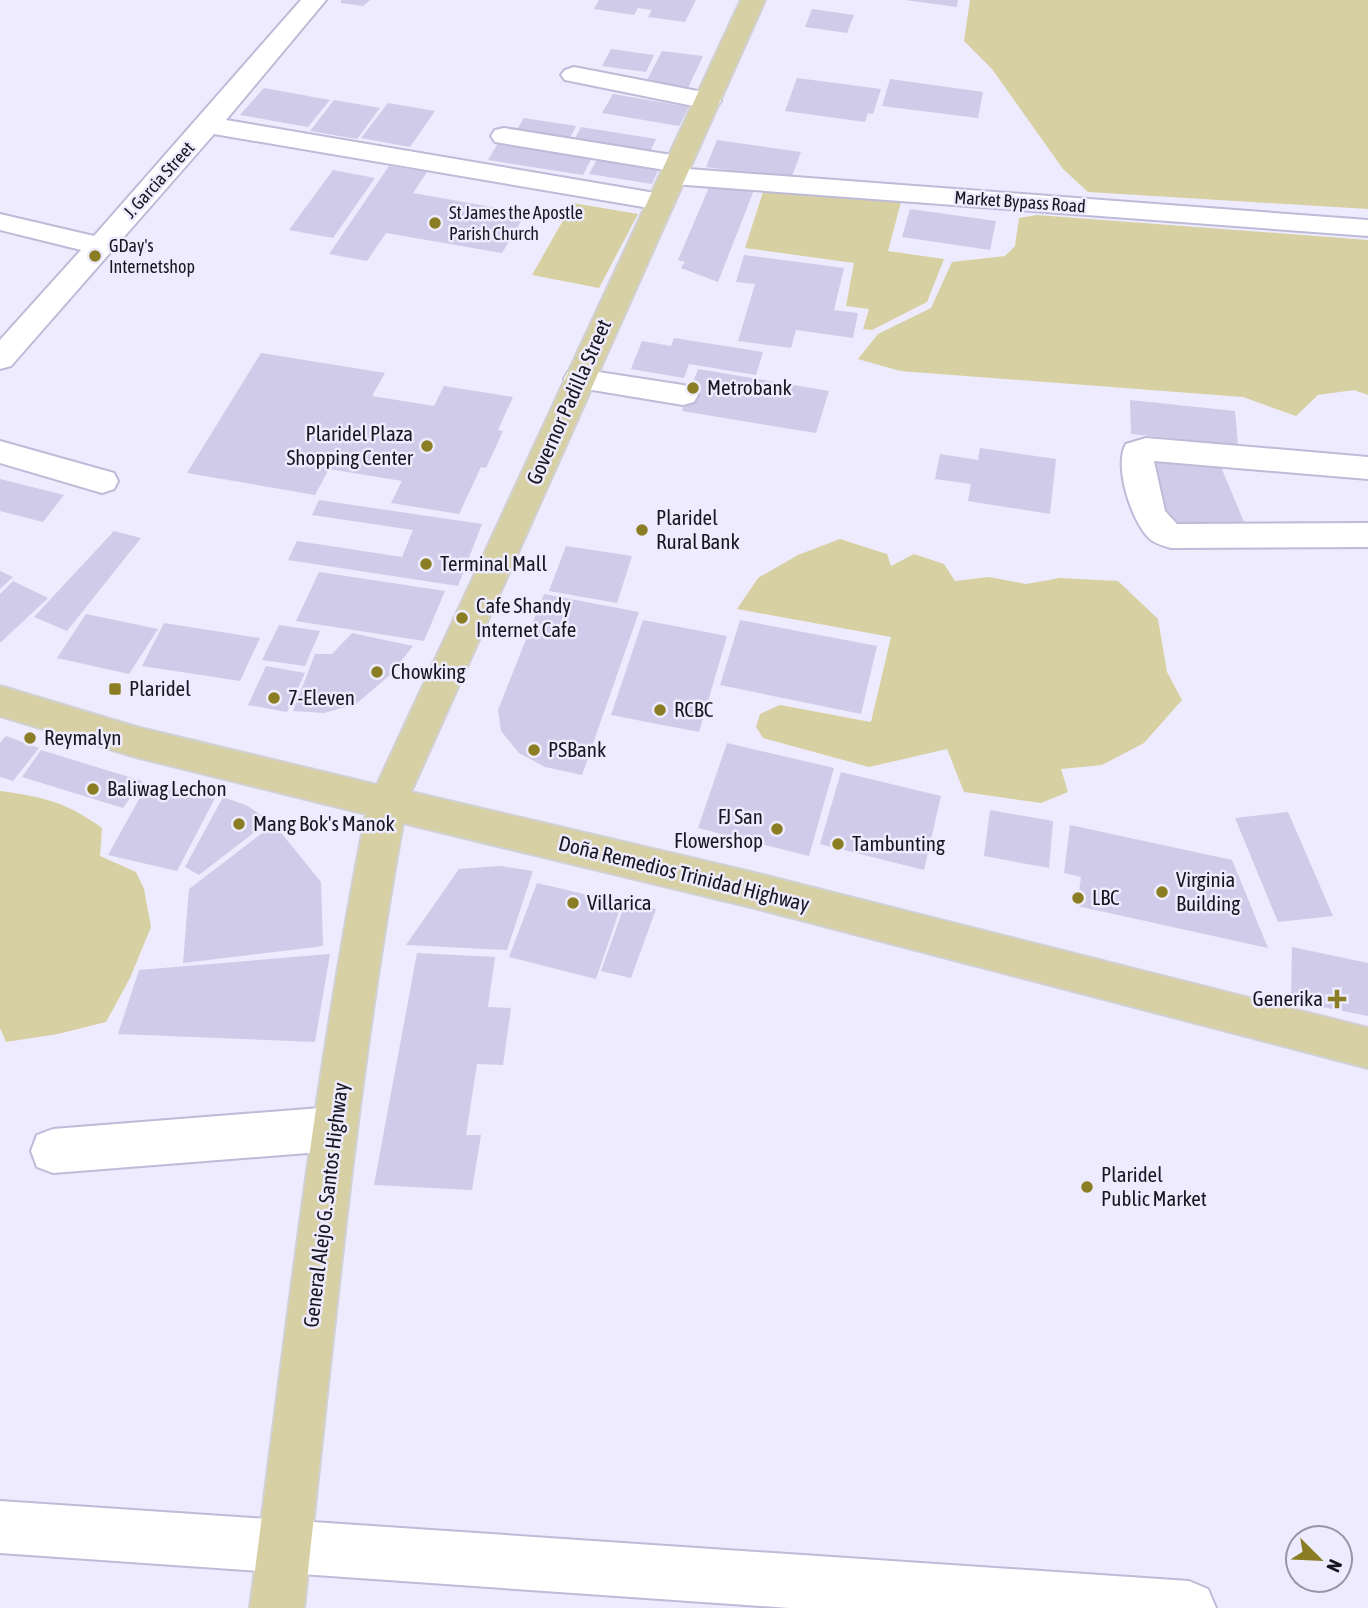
<svg xmlns="http://www.w3.org/2000/svg" width="1368" height="1608" font-family="'Asap Condensed',sans-serif">
<style>
.green{fill:#d7d0a2}
.building{fill:#cfcbe9}
.lines{fill:none;stroke-linecap:round;stroke-linejoin:round}
.minor-casing{stroke:#bebad8;stroke-width:4}
.major-casing{stroke:#d1d0d2;stroke-width:4}
.minor{fill:#fff;fill-rule:evenodd}
.major{fill:#d7d0a5;fill-rule:evenodd}
.poi-dot{fill:#8b7d23;stroke:#edebfd;stroke-width:2.5}
.labels{text-anchor:middle;stroke-width:5;stroke-linejoin:round;paint-order:stroke}
.far-street-label{font-size:18px;fill:#181620;stroke:#edebfd}
.far-poi-label{font-size:18px;fill:#181620;stroke:#edebfd;text-anchor:start}
.poi-label{font-size:21px;fill:#181620;stroke:#edebfd;text-anchor:start}
.street-label{font-size:21px;fill:#181620;stroke:#edebfd}
</style>
<rect width="100%" height="100%" fill="#edebfd"/>
<!-- green -->
<g class="green">
<path d="M970,0h398v209l-280,-17 -25,-23 -71,-100 -28,-28z"/>
<path d="M763,192l138,10 -13,49 56,8 -17,43 -55,28 -9,-1 6,-20 -23,-3 8,-43 -109,-15z"/>
<path d="M573,203l65,11 -39,74 -67,-13z"/>
<path d="M1037,215l331,25v155l-14,-5 -36,5 -22,21 -53,-19 -343,-26 -42,-12 20,-25 53,-26 21,-46 53,-6 10,-10 4,-28z"/>
<path d="M840,539l47,15 4,12 23,-12 30,10 11,17 34,-4 37,7 34,-6 58,3 40,38 9,53 15,28 -38,43 -42,22 -41,4 7,23 -27,11 -77,-11 -17,-43 -78,18 -106,-29 -7,-11 4,-13 20,-9 91,17 20,-85 -154,-28 21,-31 40,-23z"/>
<path d="M0,791c44,6 66,11 102,37l-2,28 36,16 8,17 7,38 -21,51 -24,44 -48,12 -52,8 -6,-14z"/>
</g>
<!-- building -->
<g class="building">
<path d="M341,0h29l-7,6 -22,-3z"/>
<path d="M599,0h97l-11,22 -37,-5 4,-7 -14,-2 -4,7 -40,-6z"/>
<path d="M905,0h53l-1,7z"/>
<path d="M812,9l42,6 -7,18 -42,-6z"/>
<path d="M611,49l43,6 -8,17 -44,-6z"/>
<path d="M662,51l41,5 -15,32 -42,-6z"/>
<path d="M797,78l84,11 -8,25 -5,-1 -3,9 -80,-11z"/>
<path d="M890,79l93,13 -5,26 -96,-12z"/>
<path d="M264,88l66,12 -22,27 -68,-12z"/>
<path d="M613,94l76,13 -10,19 -77,-13z"/>
<path d="M334,100l46,8 -23,31 -47,-8z"/>
<path d="M388,103l47,8 -25,36 -49,-9z"/>
<path d="M524,118l52,8 -10,19 -53,-9z"/>
<path d="M581,127l75,12 -9,19 -76,-12z"/>
<path d="M501,138l94,14 -12,23 -95,-15z"/>
<path d="M717,140l84,12 -10,27 -85,-12z"/>
<path d="M600,154l61,10 -9,20 -63,-10z"/>
<path d="M389,166l38,6 -14,21 113,20 -24,40 -116,-20 -19,28 -38,-7z"/>
<path d="M333,170l42,8 -42,60 -44,-8z"/>
<path d="M710,185l44,5 -36,92 -37,-14 4,-6 -7,-2z"/>
<path d="M910,209l86,12 -6,29 -88,-13z"/>
<path d="M744,255l100,13 -10,42 24,3 -5,25 -57,-8 -5,18 -53,-7 17,-57 -19,-2z"/>
<path d="M674,338l89,14 -7,23 -67,-11 -5,14 -53,-9 11,-28 29,5z"/>
<path d="M261,353l124,20 -13,23 62,10 10,-20 69,11 -15,33 5,1 -17,37 -5,-1 -22,47 -68,-11 11,-22 -73,-12 -14,26 -128,-22z"/>
<path d="M698,369l131,22 -13,42 -134,-22z"/>
<path d="M1130,400l105,11 3,34 -107,-11z"/>
<path d="M980,448l76,11 -6,55 -82,-13 3,-17 -36,-5 5,-25 38,6z"/>
<path d="M1149,460l72,7 26,62 -75,3z"/>
<path d="M0,479l64,16 -21,27 -43,-11z"/>
<path d="M319,500l163,24 -24,62 -170,-26 9,-19 105,16 11,-27 -101,-15z"/>
<path d="M114,531l27,7 -74,93 -33,-14z"/>
<path d="M566,546l66,10 -15,47 -68,-12z"/>
<path d="M0,571l13,6 -13,12z"/>
<path d="M319,572l126,19 -21,50 -128,-20z"/>
<path d="M13,581l35,17 -48,45v-49z"/>
<path d="M544,594l95,18 -57,163 -37,-8 -26,-14 -18,-22 -3,-21z"/>
<path d="M86,614l72,15 -29,45 -72,-16z"/>
<path d="M643,620l84,16 -28,96 -88,-17z"/>
<path d="M740,620l137,26 -16,68 -141,-29z"/>
<path d="M164,623l96,15 -20,43 -98,-15z"/>
<path d="M279,625l41,6 -15,35 -43,-6z"/>
<path d="M352,633l61,13 -23,29 -34,29 -32,9 -31,-2 22,-57h17z"/>
<path d="M266,666l39,7 -18,39 -39,-7z"/>
<path d="M6,736l33,12 -26,33 -13,-4v-34z"/>
<path d="M727,743l107,25 -25,88 -111,-28z"/>
<path d="M41,750l101,31 -19,27 -101,-31z"/>
<path d="M841,772l100,24 -17,74 -104,-26z"/>
<path d="M148,783l67,15 -38,73 -69,-16z"/>
<path d="M223,797l25,9 21,15 -70,54 -14,-8z"/>
<path d="M990,810l63,11 -4,47 -65,-12z"/>
<path d="M1288,812l45,104 -55,6 -43,-104z"/>
<path d="M274,824l47,58 2,64 -140,17 6,-74z"/>
<path d="M1070,825l162,35 36,88 -191,-42 4,-29 -17,-4z"/>
<path d="M500,866l33,5 -26,79 -101,-5 53,-76z"/>
<path d="M537,883l85,20 -26,76 -87,-22z"/>
<path d="M626,901l30,8 -25,69 -30,-7z"/>
<path d="M1292,947l76,16v53l-77,-15z"/>
<path d="M417,953l78,4 -7,50 23,1 -8,57 -26,-1 -11,71h15l-9,55 -98,-5z"/>
<path d="M330,954l-15,88 -197,-8 21,-64z"/>
</g>
<g class="lines">
<defs>
<g id="minor">
<path d="M301,0h25l-100,120 435,74 10,2 4,6 -4,6 -10,2 -447,-76 -203,232 -11,3v-29l81,-90 -81,-20v-16l94,22z"/>
<path d="M574,67l134,26 9,3 4,5 -4,5 -9,3 -143,-29 -4,-5 4,-5z"/>
<path d="M504,128l174,28 9,2 4,6 -3,5 680,51v16l-695,-52 -10,-2 -3,-6 5,-6 -170,-28 -4,-6 4,-6z"/>
<path d="M579,369l104,16 11,3 4,7 -4,7 -11,3 -115,-19 -4,-7 4,-7z"/>
<path d="M1146,438l222,19v22l-214,-18 11,50 12,13 191,-1v24l-197,1c-7,-2 -15,-4 -21,-9 -18,-16 -37,-74 -24,-95z"/>
<path d="M0,441l114,32 4,8 -4,8 -12,4 -102,-30z"/>
<path d="M333,1107l16,7 6,15 -6,15 -16,7 -280,22 -16,-6 -6,-16 6,-16 16,-6z"/>
<path d="M0,1501l1189,80 19,8 8,19h-427l-789,-55z"/>
</g>
<path id="major" d="M741,0h24l-354,792 344,81 613,155v40l-613,-160 -352,-85c-47,260 -70,523 -99,785h-54c35,-265 64,-531 116,-794l-230,-57 -136,-41v-30l136,41 241,58z"/>
</defs>
<!-- minor casing -->
<use href="#minor" class="minor-casing"/>
<!-- major casing -->
<use href="#major" class="major-casing"/>
<!-- minor -->
<use href="#minor" class="minor"/>
<!-- major -->
<use href="#major" class="major"/>
</g>
<!-- markers -->
<g class="poi-dot">
<circle cx="435" cy="223" r="7"/>
<circle cx="95" cy="256" r="7"/>
<circle cx="693" cy="388" r="7"/>
<circle cx="427" cy="446" r="7"/>
<circle cx="642" cy="530" r="7"/>
<circle cx="426" cy="564" r="7"/>
<circle cx="462" cy="618" r="7"/>
<circle cx="377" cy="672" r="7"/>
<rect x="108" y="682" width="14" height="14" rx="3.5"/>
<circle cx="274" cy="698" r="7"/>
<circle cx="660" cy="710" r="7"/>
<circle cx="30" cy="738" r="7"/>
<circle cx="534" cy="750" r="7"/>
<circle cx="93" cy="789" r="7"/>
<circle cx="239" cy="824" r="7"/>
<circle cx="777" cy="829" r="7"/>
<circle cx="838" cy="844" r="7"/>
<circle cx="1162" cy="892" r="7"/>
<circle cx="1078" cy="898" r="7"/>
<circle cx="573" cy="903" r="7"/>
<path d="M1333.5 988.5h7v7h7v7h-7v7h-7v-7h-7v-7h7z"/>
<circle cx="1087" cy="1187" r="7"/>
</g>
<g class="labels">
<!-- far-street labels -->
<g class="far-street-label">
<text transform="translate(159 180) rotate(-48)" y="6">J. Garcia Street</text>
<text transform="translate(1020 202) rotate(4)" y="6">Market Bypass Road</text>
</g>
<!-- far-poi labels -->
<g class="far-poi-label">
<text x="449" y="219">St James the Apostle<tspan x="449" dy="21">Parish Church</tspan></text>
<text x="109" y="252">GDay's<tspan x="109" dy="21">Internetshop</tspan></text>
</g>
<!-- poi labels -->
<g class="poi-label">
<text x="707" y="395">Metrobank</text>
<text x="413" y="441" text-anchor="end">Plaridel Plaza<tspan x="413" dy="24">Shopping Center</tspan></text>
<text x="656" y="525">Plaridel<tspan x="656" dy="24">Rural Bank</tspan></text>
<text x="440" y="571">Terminal Mall</text>
<text x="476" y="613">Cafe Shandy<tspan x="476" dy="24">Internet Cafe</tspan></text>
<text x="391" y="679">Chowking</text>
<text x="129" y="696">Plaridel</text>
<text x="288" y="705">7-Eleven</text>
<text x="674" y="717">RCBC</text>
<text x="44" y="745">Reymalyn</text>
<text x="548" y="757">PSBank</text>
<text x="107" y="796">Baliwag Lechon</text>
<text x="763" y="824" text-anchor="end">FJ San<tspan x="763" dy="24">Flowershop</tspan></text>
<text x="253" y="831">Mang Bok's Manok</text>
<text x="852" y="851">Tambunting</text>
<text x="1176" y="887">Virginia<tspan x="1176" dy="24">Building</tspan></text>
<text x="1092" y="905">LBC</text>
<text x="587" y="910">Villarica</text>
<text x="1323" y="1006" text-anchor="end">Generika</text>
<text x="1101" y="1182">Plaridel<tspan x="1101" dy="24">Public Market</tspan></text>
</g>
<!-- street labels -->
<g class="street-label">
<text transform="translate(569 402) rotate(-66)" y="7">Governor Padilla Street</text>
<text transform="translate(684 874) rotate(14)" y="7">Doña Remedios Trinidad Highway</text>
<text transform="translate(326 1205) rotate(-83)" y="7">General Alejo G. Santos Highway</text>
</g>
</g>
<!-- north arrow -->
<g transform="translate(1319 1559) rotate(114)"><circle r="33" fill="#edebfd" stroke="#9896a5" stroke-width="2"/>
<path d="M0-5L12 26L0 18L-12 26Z" fill="#8b7d23"/>
<text y="-10" font-size="19" font-weight="bold" text-anchor="middle" fill="#181620">N</text>
</g>
</svg>
